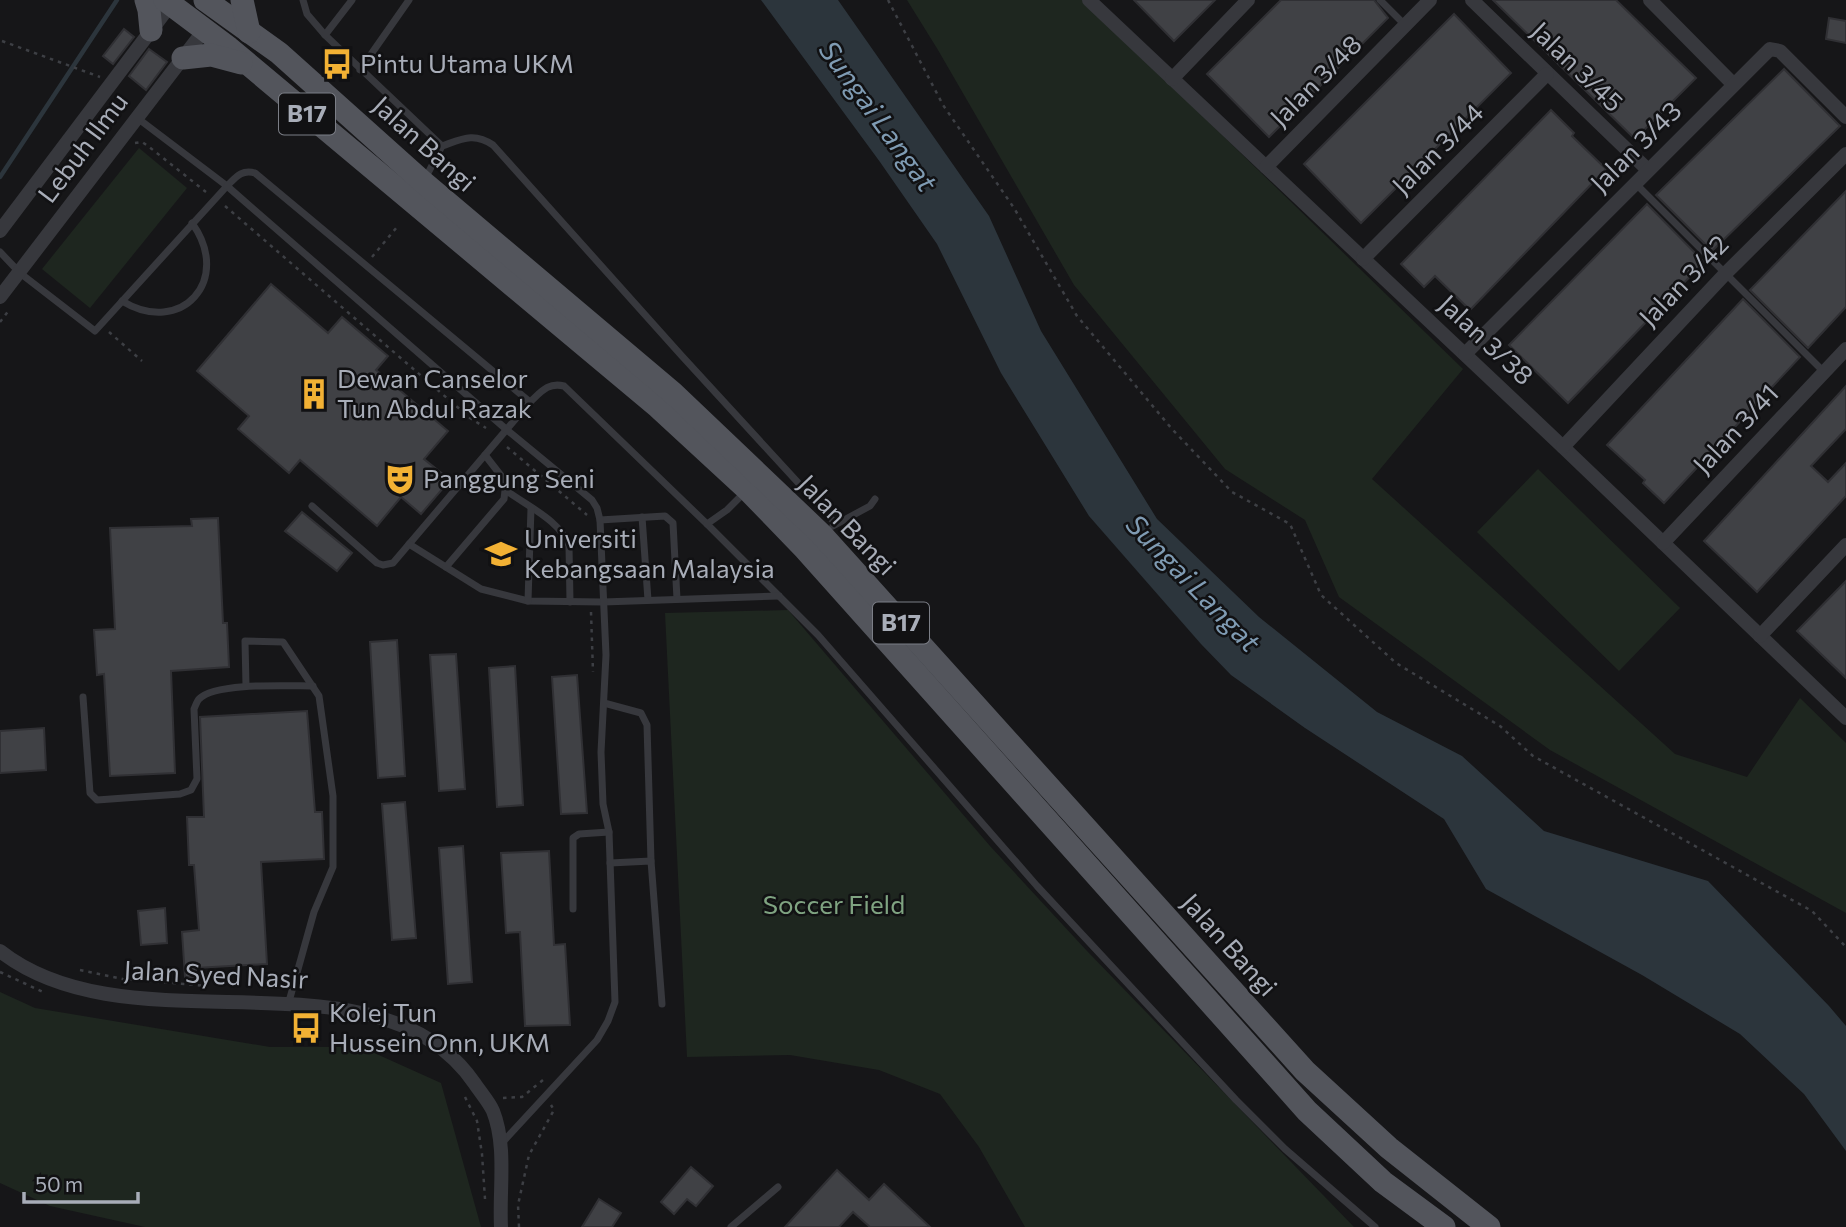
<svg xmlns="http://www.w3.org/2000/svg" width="1846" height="1227" font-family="Commissioner,sans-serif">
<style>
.green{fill:#1e261f}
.water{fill:#2c353c}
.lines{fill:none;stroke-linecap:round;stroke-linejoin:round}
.stream{stroke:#2c353c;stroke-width:4.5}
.building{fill:#404145;stroke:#303034;stroke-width:2}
.path{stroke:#3d3f44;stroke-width:2.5;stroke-dasharray:3.5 5;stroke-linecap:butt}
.service{stroke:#37383d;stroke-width:7}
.minor{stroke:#37383d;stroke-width:14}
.primary{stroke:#53555c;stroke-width:23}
.labels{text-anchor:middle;stroke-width:5;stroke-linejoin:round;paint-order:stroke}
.shield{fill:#111113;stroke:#7b7e86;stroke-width:2}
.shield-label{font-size:24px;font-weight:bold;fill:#a8adb8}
.poi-label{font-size:26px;fill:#a8adb8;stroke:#111113;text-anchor:start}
.street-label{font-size:26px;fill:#a8adb8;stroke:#111113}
.park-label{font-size:26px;fill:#7fa381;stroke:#111113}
.water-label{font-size:28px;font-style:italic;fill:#7f9bb3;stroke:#111113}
</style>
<rect width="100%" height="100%" fill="#161618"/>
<!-- green -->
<g class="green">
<path d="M907,0h176l380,369 -91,110 303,275 72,23 53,-79 46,45v170l-296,-163 -211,-153 -34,-77 -80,-51 -151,-184 -136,-235z"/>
<path d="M139,148l48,40 -97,120 -48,-39z"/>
<path d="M1538,469l142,139 -61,63 -142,-139z"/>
<path d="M788,610l202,236 97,105 267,276h-329l-46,-80 -39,-53 -61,-24 -89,-15 -103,2 -22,-444z"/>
<path d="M0,992l35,16 235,39h91l80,36 40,144h-336l-95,-21 -50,-23z"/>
</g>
<!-- water -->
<path class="water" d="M761,0h77l151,216 52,115 116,188 102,98 118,95 85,44 82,75 164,50 121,125 17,20v125l-42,-57 -64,-60 -98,-59 -156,-86 -42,-70 -139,-91 -74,-53 -30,-31 -112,-128 -88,-143 -64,-129 -57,-82z"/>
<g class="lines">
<!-- stream -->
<path class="stream" d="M0,177l117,-177"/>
</g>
<!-- building -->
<g class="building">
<path d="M1134,0h81l-41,41z"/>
<path d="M1281,0h93l14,18 -119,119 -62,-63z"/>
<path d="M1493,0h123l80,78 -61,61z"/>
<path d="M1454,14l57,59 -150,150 -57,-59z"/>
<path d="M1829,18l17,3v22l-20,-4z"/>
<path d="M124,29l10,8 -21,27 -10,-8z"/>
<path d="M149,49l18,13 -21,28 -17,-14z"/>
<path d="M1784,69l56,57 -128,125 -56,-56z"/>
<path d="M1551,110l23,23 -2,3 34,33 -136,141 -35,-34 -11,11 -23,-23z"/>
<path d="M1846,191v116l-38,41 -58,-58z"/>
<path d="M1647,204l57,58 -136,141 -59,-58z"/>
<path d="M271,284l57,49 14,-16 46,39 -12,14 72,61 -24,28 26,21 -29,34 -20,-17 -24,29 -77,-66 -11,13 -51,-44 11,-13 -52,-45z"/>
<path d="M1743,299l57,58 -136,146 -21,-20 2,-3 -38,-35z"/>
<path d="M1846,386v43l-35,37 17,16 18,-19v33l-89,96 -53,-51z"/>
<path d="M302,512l50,41 -15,18 -52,-40z"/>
<path d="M218,518l5,105h4l2,44 -58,4 4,102 -65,3 -6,-102 -7,1 -3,-45 21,-1 -5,-101 82,-2 -1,-7z"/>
<path d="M1846,581v97l-49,-47z"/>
<path d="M397,640l8,136 -27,2 -8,-136z"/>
<path d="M456,654l9,135 -26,2 -9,-136z"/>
<path d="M515,666l8,139 -26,2 -8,-139z"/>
<path d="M577,675l10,138 -26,1 -9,-137z"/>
<path d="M307,711l8,101h7l2,47 -63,3 6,102 -71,4v9h-11l-3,-45 17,-2 -5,-65h-5l-2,-48h17l-4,-100z"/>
<path d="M44,728l2,42 -46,3v-42z"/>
<path d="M405,802l11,136 -24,2 -10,-136z"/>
<path d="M463,846l9,136 -24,2 -9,-136z"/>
<path d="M549,851l5,94 11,-1 5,81 -45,1 -5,-94 -14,1 -5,-80z"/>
<path d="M165,908l2,35 -26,2 -3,-34z"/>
<path d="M691,1167l22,19 -17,20 -9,-7 -13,15 -13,-12z"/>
<path d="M837,1170l32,30 15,-16 46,43h-60l-17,-15 -14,15h-54z"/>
<path d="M599,1199l22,14 -9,14h-30z"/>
</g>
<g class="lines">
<!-- path -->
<g class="path">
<path d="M888,0l55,105 71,103 63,108 95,113 60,63 58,32 31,71 75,68 104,63 33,30 279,155 34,36"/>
<path d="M2,41l98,36"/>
<path d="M135,143l7,-1 6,4 58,46"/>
<path d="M225,206l245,212 16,10"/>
<path d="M372,257l25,-30"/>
<path d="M0,322l9,-12"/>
<path d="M109,332l33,29"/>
<path d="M507,447l80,68"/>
<path d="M591,612l2,60"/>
<path d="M80,970l43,9 85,7"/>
<path d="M0,972l43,20"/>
<path d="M260,988l10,-4h11"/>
<path d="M465,1097l12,24 5,33 3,45"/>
<path d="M503,1098l19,-1 21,-17"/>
<path d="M519,1227l-1,-22 11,-50 25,-45 -3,-5"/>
</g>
<!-- service -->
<g class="service">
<path d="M303,0l4,14 18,21 117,111 -17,33"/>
<path d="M1380,0l25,25"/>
<path d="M325,35l27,-35"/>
<path d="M360,70l49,-70"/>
<path d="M442,146c20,-7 32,-14 51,-1l188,210 155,169"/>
<path d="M1635,183l189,189"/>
<path d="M0,252l20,21 75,58 132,-145 -91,-69"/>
<path d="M122,301c59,36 111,-21 70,-78"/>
<path d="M507,491c20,15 54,30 62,55l1,56"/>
<path d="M312,506l65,57 6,2 10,-2 137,-161c11,-10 18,-20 34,-16l143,138 111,111 219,251 199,214 49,49 90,78"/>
<path d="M642,517l6,83"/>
<path d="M600,520l65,-4 8,7 4,76"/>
<path d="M707,524l20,-14 18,-18"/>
<path d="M833,526l37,-20 5,-7"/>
<path d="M409,544l72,45 47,12 75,1 176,-6"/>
<path d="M446,567l58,-68 2,-17 -21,-27"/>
<path d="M528,601l3,-93"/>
<path d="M246,686l-1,-45 38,1 36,54 14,100v71l-19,45 -26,93"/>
<path d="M83,697l7,96 7,7 83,-6 11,-4 6,-11 -3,-70c1,-2 3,-8 5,-10 16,-17 90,-13 114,-13"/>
<path d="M604,703l37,10 6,12 4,136"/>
<path d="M610,863l41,-2 11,143"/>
<path d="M573,909v-71l6,-4 30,-2"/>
<path d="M501,1144l96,-104 11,-19 7,-19 -6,-170 -6,-28 -2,-52 5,-97 -6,-135 -3,-12 -5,-8 -85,-70 -280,-244c9,-9 15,-17 28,-13l275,229"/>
<path d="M731,1227l47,-40"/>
</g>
<!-- minor -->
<g class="minor">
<path d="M1089,0l474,447 283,271"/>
<path d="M1472,0l176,170"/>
<path d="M1650,0l83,84"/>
<path d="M1172,79l76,-79"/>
<path d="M1266,167l164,-167"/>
<path d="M0,231l171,-227"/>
<path d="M1363,259l184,-185"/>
<path d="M0,297l205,-268"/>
<path d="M1465,354l305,-305 10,2 66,66"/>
<path d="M1563,447l162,-173 121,-120"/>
<path d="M1663,543l183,-194"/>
<path d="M1760,636l86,-91"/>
<path d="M0,951c132,104 377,-11 475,133 6,9 14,18 18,27 14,35 6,79 8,116"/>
</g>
<!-- primary -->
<g class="primary">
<path d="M146,0l3,10 2,20"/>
<path d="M165,0l64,48 429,359 90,83 57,59 502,562 76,71 61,45"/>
<path d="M205,0l74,53 144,129 250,211 148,141 484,537 84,77 100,79"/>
<path d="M242,0l7,32"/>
<path d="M183,58l28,-3 30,8"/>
</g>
</g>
<!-- icons -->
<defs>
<symbol id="bus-bare" viewBox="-9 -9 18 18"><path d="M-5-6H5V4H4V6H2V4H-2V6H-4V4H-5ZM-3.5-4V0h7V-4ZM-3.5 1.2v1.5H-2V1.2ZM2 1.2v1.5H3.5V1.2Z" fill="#f2b134" stroke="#111113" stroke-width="2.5" paint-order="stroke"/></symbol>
<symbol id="building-bare" viewBox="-9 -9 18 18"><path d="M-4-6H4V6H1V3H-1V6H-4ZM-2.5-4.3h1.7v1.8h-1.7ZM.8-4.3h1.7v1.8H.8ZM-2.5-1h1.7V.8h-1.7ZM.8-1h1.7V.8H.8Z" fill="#f2b134" stroke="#111113" stroke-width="2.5" paint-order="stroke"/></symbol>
<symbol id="theatre-bare" viewBox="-9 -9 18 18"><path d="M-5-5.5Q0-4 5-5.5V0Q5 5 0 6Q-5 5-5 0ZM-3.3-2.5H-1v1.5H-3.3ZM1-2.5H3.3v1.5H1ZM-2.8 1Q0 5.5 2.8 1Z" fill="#f2b134" stroke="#111113" stroke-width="2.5" paint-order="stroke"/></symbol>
<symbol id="university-bare" viewBox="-9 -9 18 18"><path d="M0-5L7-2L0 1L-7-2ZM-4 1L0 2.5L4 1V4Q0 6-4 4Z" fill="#f2b134" stroke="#111113" stroke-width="2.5" paint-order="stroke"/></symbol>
</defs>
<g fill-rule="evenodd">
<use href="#bus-bare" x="315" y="42" width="44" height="44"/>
<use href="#building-bare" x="292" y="372" width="44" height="44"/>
<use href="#theatre-bare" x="378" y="457" width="44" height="44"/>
<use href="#university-bare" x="479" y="532" width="44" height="44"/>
<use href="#bus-bare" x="284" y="1006" width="44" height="44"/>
</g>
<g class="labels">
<!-- shield labels -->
<g class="shield">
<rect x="279" y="93.5" width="56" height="41" rx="5"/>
<rect x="873" y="602.5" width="56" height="41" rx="5"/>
</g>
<g class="shield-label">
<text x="307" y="122">B17</text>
<text x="901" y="631">B17</text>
</g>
<!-- poi labels -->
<g class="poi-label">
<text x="360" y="73">Pintu Utama UKM</text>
<text x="337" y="388">Dewan Canselor<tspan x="337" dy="30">Tun Abdul Razak</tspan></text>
<text x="423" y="488">Panggung Seni</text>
<text x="524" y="548">Universiti<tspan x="524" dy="30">Kebangsaan Malaysia</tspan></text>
<text x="329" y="1022">Kolej Tun<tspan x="329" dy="30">Hussein Onn, UKM</tspan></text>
</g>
<!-- street labels -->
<g class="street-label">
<text transform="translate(1577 67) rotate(44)" y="9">Jalan 3/45</text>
<text transform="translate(1316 81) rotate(-45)" y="9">Jalan 3/48</text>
<text transform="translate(424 144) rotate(42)" y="9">Jalan Bangi</text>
<text transform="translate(1636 147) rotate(-45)" y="9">Jalan 3/43</text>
<text transform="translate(83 148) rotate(-53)" y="9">Lebuh Ilmu</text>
<text transform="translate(1438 149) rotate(-45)" y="9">Jalan 3/44</text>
<text transform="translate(1684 281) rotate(-46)" y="9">Jalan 3/42</text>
<text transform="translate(1486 340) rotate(43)" y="9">Jalan 3/38</text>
<text transform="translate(1736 429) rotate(-47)" y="9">Jalan 3/41</text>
<text transform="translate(847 525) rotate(46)" y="9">Jalan Bangi</text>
<text transform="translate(1229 945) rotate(48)" y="9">Jalan Bangi</text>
<text transform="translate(216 975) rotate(3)" y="9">Jalan Syed Nasir</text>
</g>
<!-- park labels -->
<g class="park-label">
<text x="834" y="914">Soccer Field</text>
</g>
<!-- water labels -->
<g class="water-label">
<text transform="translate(878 116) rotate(54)" y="10">Sungai Langat</text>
<text transform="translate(1193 583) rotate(46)" y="10">Sungai Langat</text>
</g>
</g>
<!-- scale -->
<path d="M24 1192v10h114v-10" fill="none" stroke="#a8adb8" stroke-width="3.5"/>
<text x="35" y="1192" font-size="21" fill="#a8adb8" stroke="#111113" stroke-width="5" paint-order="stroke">50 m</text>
</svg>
